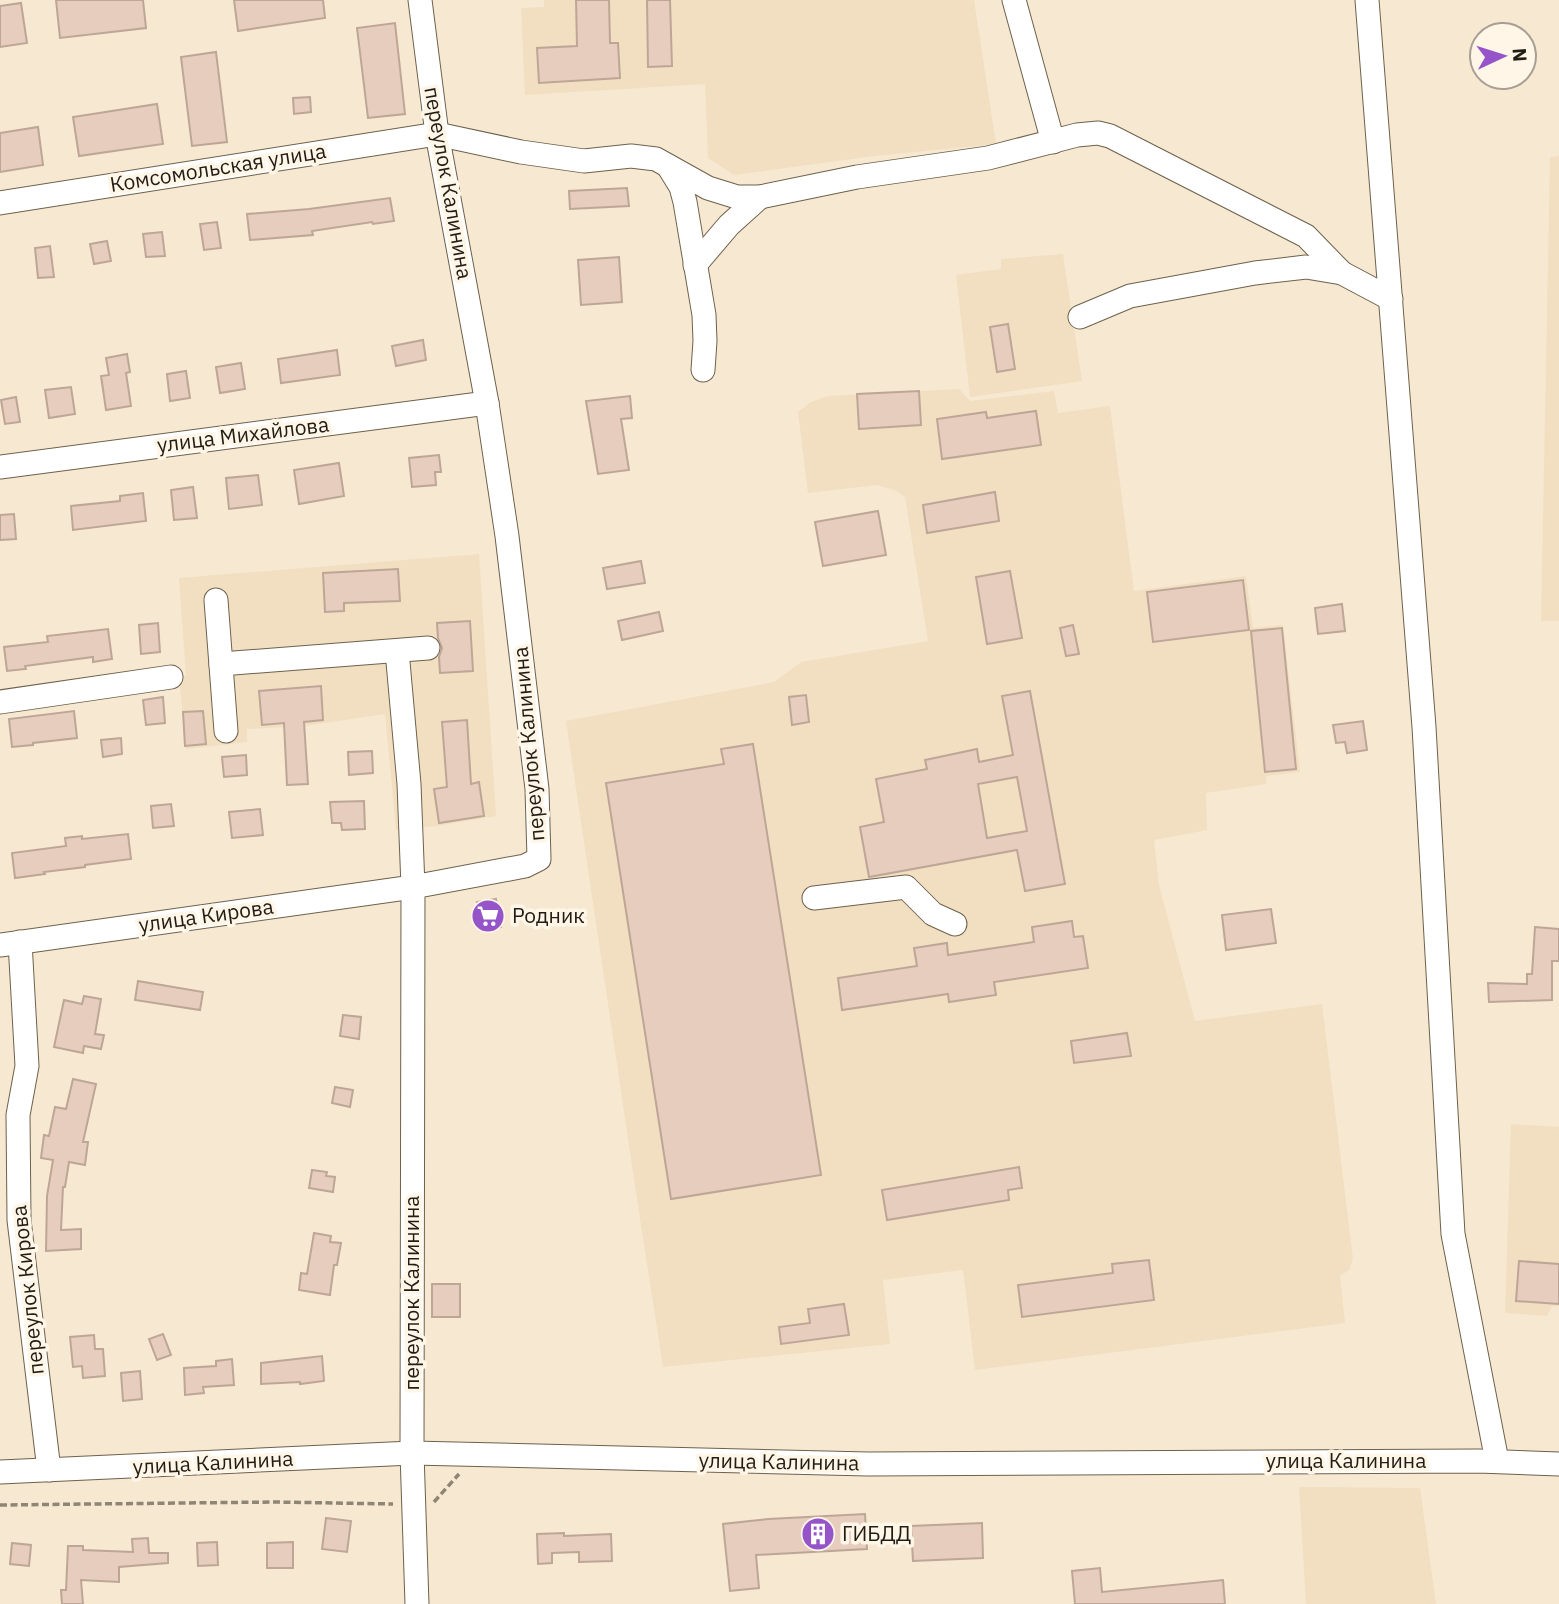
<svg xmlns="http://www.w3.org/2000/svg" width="1559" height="1604" font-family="'IBM Plex Sans',sans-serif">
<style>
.built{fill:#f2dfc1}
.building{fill:#e6cdbe;stroke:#bea697;stroke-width:2;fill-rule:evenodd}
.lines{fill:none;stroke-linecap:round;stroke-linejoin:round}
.minor-casing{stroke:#6d614c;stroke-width:25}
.path{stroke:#8f8574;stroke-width:3.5;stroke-dasharray:7 3.5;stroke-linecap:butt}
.minor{stroke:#fff;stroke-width:23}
.labels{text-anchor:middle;stroke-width:7;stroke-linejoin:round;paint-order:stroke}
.street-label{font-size:21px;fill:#221d14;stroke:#fff6e8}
.poi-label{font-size:21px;fill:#221d14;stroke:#fff6e8;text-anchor:start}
</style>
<rect width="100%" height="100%" fill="#f7e8d1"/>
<!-- built -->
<g class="built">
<path d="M544,0h430l22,144 -122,12 -140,19 -26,-17 -3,-74 -180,11 -4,-87 23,-1z"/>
<path d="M1559,156v465h-18l9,-464z"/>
<path d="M1063,254l19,127 -112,16 -14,-122 45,-6v-10z"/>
<path d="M959,389l11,12 84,-10 4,22 52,-7 24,185 112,-15 7,52 30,-3 17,147 -34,4v8l-60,9 1,37 -53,10 5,45 36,136 127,-17 31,255 -4,11 -9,6 5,47 -370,47 -12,-100 -80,10 7,64 -227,23 -25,-161 -72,-485 208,-39 27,-20 127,-21 -23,-144 -8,-6 -20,-6 -69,8 -10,-81 13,-10 17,-6z"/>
<path d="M479,554l17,262 -60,10 -40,4 -11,-116 -80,12 -58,3v13l-61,7 -7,-72 7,-1 -7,-98z"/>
<path d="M1511,1124l48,3v179h-7l-5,10 -42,-3z"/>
<path d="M1299,1487l121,1 16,116h-130z"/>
</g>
<!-- building -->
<g class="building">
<path d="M56,0h87l3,28 -86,10z"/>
<path d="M234,0h89l2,18 -87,13z"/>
<path d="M576,0h33l1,43h8l2,35 -81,5 -2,-35 40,-2z"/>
<path d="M647,0h23l2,66 -24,1z"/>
<path d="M21,3l6,40 -27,4v-41z"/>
<path d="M395,23l10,91 -37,4 -11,-90z"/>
<path d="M216,52l11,90 -35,4 -11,-89z"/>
<path d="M310,97l1,15 -17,2 -1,-16z"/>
<path d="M157,104l6,40 -84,12 -6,-39z"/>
<path d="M38,127l5,38 -43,7v-39z"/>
<path d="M627,188l2,18 -59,3 -1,-18z"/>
<path d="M390,198l4,23 -21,3 -1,-2 -60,9 1,4 -63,5 -3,-26 62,-5z"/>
<path d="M217,222l4,26 -17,2 -4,-26z"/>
<path d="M162,232l3,24 -19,1 -3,-23z"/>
<path d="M107,241l4,20 -17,3 -4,-20z"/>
<path d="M50,246l4,31 -16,1 -3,-30z"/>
<path d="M619,257l3,45 -41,3 -3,-45z"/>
<path d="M1008,324l7,45 -18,3 -7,-45z"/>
<path d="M423,340l3,20 -30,6 -4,-20z"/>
<path d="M337,350l3,25 -59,8 -3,-24z"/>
<path d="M127,354l3,18 -4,1 5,33 -25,4 -5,-34 8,-1 -3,-17z"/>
<path d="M241,363l4,26 -25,4 -4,-26z"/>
<path d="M186,371l4,27 -20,3 -3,-27z"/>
<path d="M71,387l4,27 -26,4 -4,-28z"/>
<path d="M919,391l2,34 -62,4 -2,-35z"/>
<path d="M630,396l2,22 -11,1 8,51 -31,4 -12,-73z"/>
<path d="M16,397l4,25 -15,2 -4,-24z"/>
<path d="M1036,411l5,34 -99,14 -5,-40 49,-7 1,6z"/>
<path d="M439,455l2,17h-6l1,13 -24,2 -3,-29z"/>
<path d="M339,463l5,33 -45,8 -5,-34z"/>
<path d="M258,475l4,30 -33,4 -3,-31z"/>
<path d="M193,487l4,31 -23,2 -3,-30z"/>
<path d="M995,492l4,29 -72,12 -4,-28z"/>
<path d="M143,493l3,28 -73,9 -2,-24 49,-5v-5z"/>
<path d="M878,511l8,44 -63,11 -8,-44z"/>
<path d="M14,514l2,25 -16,1v-25z"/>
<path d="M641,561l4,22 -38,6 -4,-21z"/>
<path d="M398,569l2,32 -56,2v8l-19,1 -2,-39z"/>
<path d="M1010,571l12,67 -35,6 -11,-67z"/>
<path d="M1243,580l6,50 -96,12 -6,-50z"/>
<path d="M1342,604l3,27 -27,3 -3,-26z"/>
<path d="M659,612l4,19 -41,9 -4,-19z"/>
<path d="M470,621l3,50 -33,2 -1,-16 3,-9 -4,-10 -1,-15z"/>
<path d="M158,623l2,29 -19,2 -2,-29z"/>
<path d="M1073,625l6,29 -13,2 -6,-28z"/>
<path d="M1282,628l14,141 -31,3 -14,-141z"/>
<path d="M108,629l4,30 -19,3v-5l-68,9 1,3 -19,2 -3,-24 44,-5 -1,-6z"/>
<path d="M321,686l2,34 -19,2 4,62 -21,1 -3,-62 -22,2 -3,-34z"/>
<path d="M1030,691l35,193 -40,7 -8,-41 -148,27 -9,-50 24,-5 -8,-43 51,-10 -2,-9 52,-11 2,13 34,-7 -11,-59zM1017,777l10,54 -40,7 -9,-54z"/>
<path d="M806,695l3,27 -17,3 -3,-28z"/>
<path d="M163,697l2,26 -19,2 -3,-25z"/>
<path d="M74,711l3,27 -44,5v2l-21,2 -3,-28z"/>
<path d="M203,711l3,33 -21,2 -2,-34z"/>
<path d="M467,720l4,64 8,-2 5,34 -45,7 -5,-34 13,-2 -5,-65z"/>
<path d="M1363,721l4,29 -20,3 -2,-11 -9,1 -3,-18z"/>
<path d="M121,738l1,16 -19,3 -2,-17z"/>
<path d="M753,744l68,431 -150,24 -65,-416 118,-19 -3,-15z"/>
<path d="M372,751l1,22 -24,2 -1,-23z"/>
<path d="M246,755l1,20 -23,2 -2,-20z"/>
<path d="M364,801l1,28 -23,1 -1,-7h-9l-2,-21z"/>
<path d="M171,804l3,22 -21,2 -2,-22z"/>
<path d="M260,809l3,26 -31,3 -3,-26z"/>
<path d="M128,834l3,25 -46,6v2l-41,5 1,2 -30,4 -3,-25 54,-7 -1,-8 17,-2v3z"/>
<path d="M496,899l5,28 -19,3 -5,-28z"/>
<path d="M1271,909l5,34 -50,7 -4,-35z"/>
<path d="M1072,921l2,16 9,-1 5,32 -94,14 2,13 -47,7 -1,-8 -106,16 -4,-32 79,-12 -3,-18 33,-5 1,12 86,-13 -2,-15z"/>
<path d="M1535,927l24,2v32h-7v39l-63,2 -1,-19 39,1v-10h5z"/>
<path d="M138,981l65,11 -3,18 -65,-10z"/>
<path d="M84,996l17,3 -6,35 9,1 -3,14 -17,-3 -1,7 -29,-6 10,-47 18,4z"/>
<path d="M343,1015l18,2 -2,22 -19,-3z"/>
<path d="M1127,1033l4,23 -57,7 -3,-22z"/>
<path d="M73,1079l23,5 -13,58h5l-3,23 -16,-3 -4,25h-2l-2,43 20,-1v20l-35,2 1,-55 6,-36 -12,-2 3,-23 5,1 6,-29 11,2z"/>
<path d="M335,1087l18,3 -3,17 -18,-4z"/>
<path d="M1019,1167l3,21 -14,2 1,10 -122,20 -5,-30z"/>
<path d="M312,1170l15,2 -1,4 9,1 -2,15 -24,-4z"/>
<path d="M314,1233l17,3 -1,6 11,1 -4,22h-3l-4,30 -31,-5 2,-17 6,1z"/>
<path d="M1149,1260l5,40 -132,17 -4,-32 95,-12 -1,-9z"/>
<path d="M1519,1261l40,3v40l-43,-3z"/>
<rect x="432" y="1284" width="28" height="33"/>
<path d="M844,1304l5,31 -68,9 -2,-17 31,-4 -2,-14z"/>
<path d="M163,1334l8,21 -14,5 -8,-21z"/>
<path d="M94,1335l1,14h8l2,27 -22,2 -1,-12 -9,1 -3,-30z"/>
<path d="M322,1356l2,25 -24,3v-2l-39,2v-21z"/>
<path d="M232,1359l2,26 -31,2 1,6 -19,2 -1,-27 32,-2v-5z"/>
<path d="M140,1371l2,28 -19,2 -2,-28z"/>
<path d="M865,1514l2,35 -111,6 3,33 -29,3 -7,-67 45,-5z"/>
<path d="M326,1518l25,3 -4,31 -25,-3z"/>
<path d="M982,1523l1,35 -70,3 -2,-35z"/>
<path d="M564,1533v3l47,-2 1,27 -33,1v-10l-27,1v10l-14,1 -1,-30z"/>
<path d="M148,1538l1,15h19v10l-49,4v15l-38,-2 2,24h-21l-1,-14h5l2,-44h15v4l50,2 -1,-13z"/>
<path d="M217,1542l1,23 -20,1 -1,-23z"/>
<path d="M293,1542v26h-26v-25z"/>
<path d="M12,1543l19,2 -2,21 -19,-2z"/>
<path d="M1100,1568l2,24 121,-12 2,24h-150l-3,-33z"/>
</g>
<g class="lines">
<defs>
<g id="minor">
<path d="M1014,0l39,142"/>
<path d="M1367,0l57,727 29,507 44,227"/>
<path d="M668,166l13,21 4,15 19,113 1,26 -2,29"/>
<path d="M0,203l437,-69 84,18 63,9 47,-5 25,3 52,29 29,9h23l97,-20 131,-19 89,-23 21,-2 12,3 196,100 36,37"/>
<path d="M695,265l34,-40 31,-28"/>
<path d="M1080,317l50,-21 125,-23 51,-6 36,6 49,26"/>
<path d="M0,467l487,-64"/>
<path d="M216,600l10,131"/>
<path d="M221,664l207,-16"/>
<path d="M0,702l171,-25"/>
<path d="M814,898l92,-11 27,27 22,10"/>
<path d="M20,942l7,124 -9,49 1,105 30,250"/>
<path d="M0,945l413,-58 -4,-103 -12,-133"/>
<path d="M0,1472l412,-19 456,11 610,-3 81,3"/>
<path d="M417,1604l-5,-151 1,-566 112,-21 14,-7 -2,-70 -30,-253 -20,-133 -50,-269 -17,-134"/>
</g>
</defs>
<!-- minor casing -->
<use href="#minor" class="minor-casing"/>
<!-- path -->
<g class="path">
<path d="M434,1502l25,-28"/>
<path d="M0,1505l275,-3 118,2"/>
</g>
<!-- minor -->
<use href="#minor" class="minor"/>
</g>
<!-- icons -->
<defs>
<symbol id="supermarket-disc" viewBox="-11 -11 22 22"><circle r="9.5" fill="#9654c9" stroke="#fff6e8"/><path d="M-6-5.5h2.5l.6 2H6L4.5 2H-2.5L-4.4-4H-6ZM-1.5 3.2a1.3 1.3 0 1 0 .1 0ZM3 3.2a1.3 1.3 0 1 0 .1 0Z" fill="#fff"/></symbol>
<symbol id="building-disc" viewBox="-11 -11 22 22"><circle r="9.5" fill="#9654c9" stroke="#fff6e8"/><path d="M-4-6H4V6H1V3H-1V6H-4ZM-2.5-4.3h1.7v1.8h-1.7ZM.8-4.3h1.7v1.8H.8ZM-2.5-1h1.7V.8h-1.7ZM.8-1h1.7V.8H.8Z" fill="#fff"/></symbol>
</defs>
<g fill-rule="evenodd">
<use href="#supermarket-disc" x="469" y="897" width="38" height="38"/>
<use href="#building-disc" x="799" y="1515" width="38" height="38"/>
</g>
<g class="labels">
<!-- street labels -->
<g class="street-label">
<text transform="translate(218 168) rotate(-9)" y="7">Комсомольская улица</text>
<text transform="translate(448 183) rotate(80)" y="7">переулок Калинина</text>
<text transform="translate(243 435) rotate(-7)" y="7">улица Михайлова</text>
<text transform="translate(529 744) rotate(-95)" y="7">переулок Калинина</text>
<text transform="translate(206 916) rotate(-8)" y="7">улица Кирова</text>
<text transform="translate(28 1290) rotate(-96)" y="7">переулок Кирова</text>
<text transform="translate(412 1293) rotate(-90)" y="7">переулок Калинина</text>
<text x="1346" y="1468">улица Калинина</text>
<text transform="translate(779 1462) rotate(1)" y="7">улица Калинина</text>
<text transform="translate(213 1463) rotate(-3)" y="7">улица Калинина</text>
</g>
<!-- poi labels -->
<g class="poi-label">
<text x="512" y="923">Родник</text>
<text x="842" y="1541">ГИБДД</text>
</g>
</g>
<!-- north arrow -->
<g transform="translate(1503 56) rotate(86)"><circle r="33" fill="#fff6e8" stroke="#a79f93" stroke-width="2"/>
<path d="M0-5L12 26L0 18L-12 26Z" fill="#9654c9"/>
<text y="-10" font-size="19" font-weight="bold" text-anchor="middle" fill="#221d14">N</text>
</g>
</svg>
